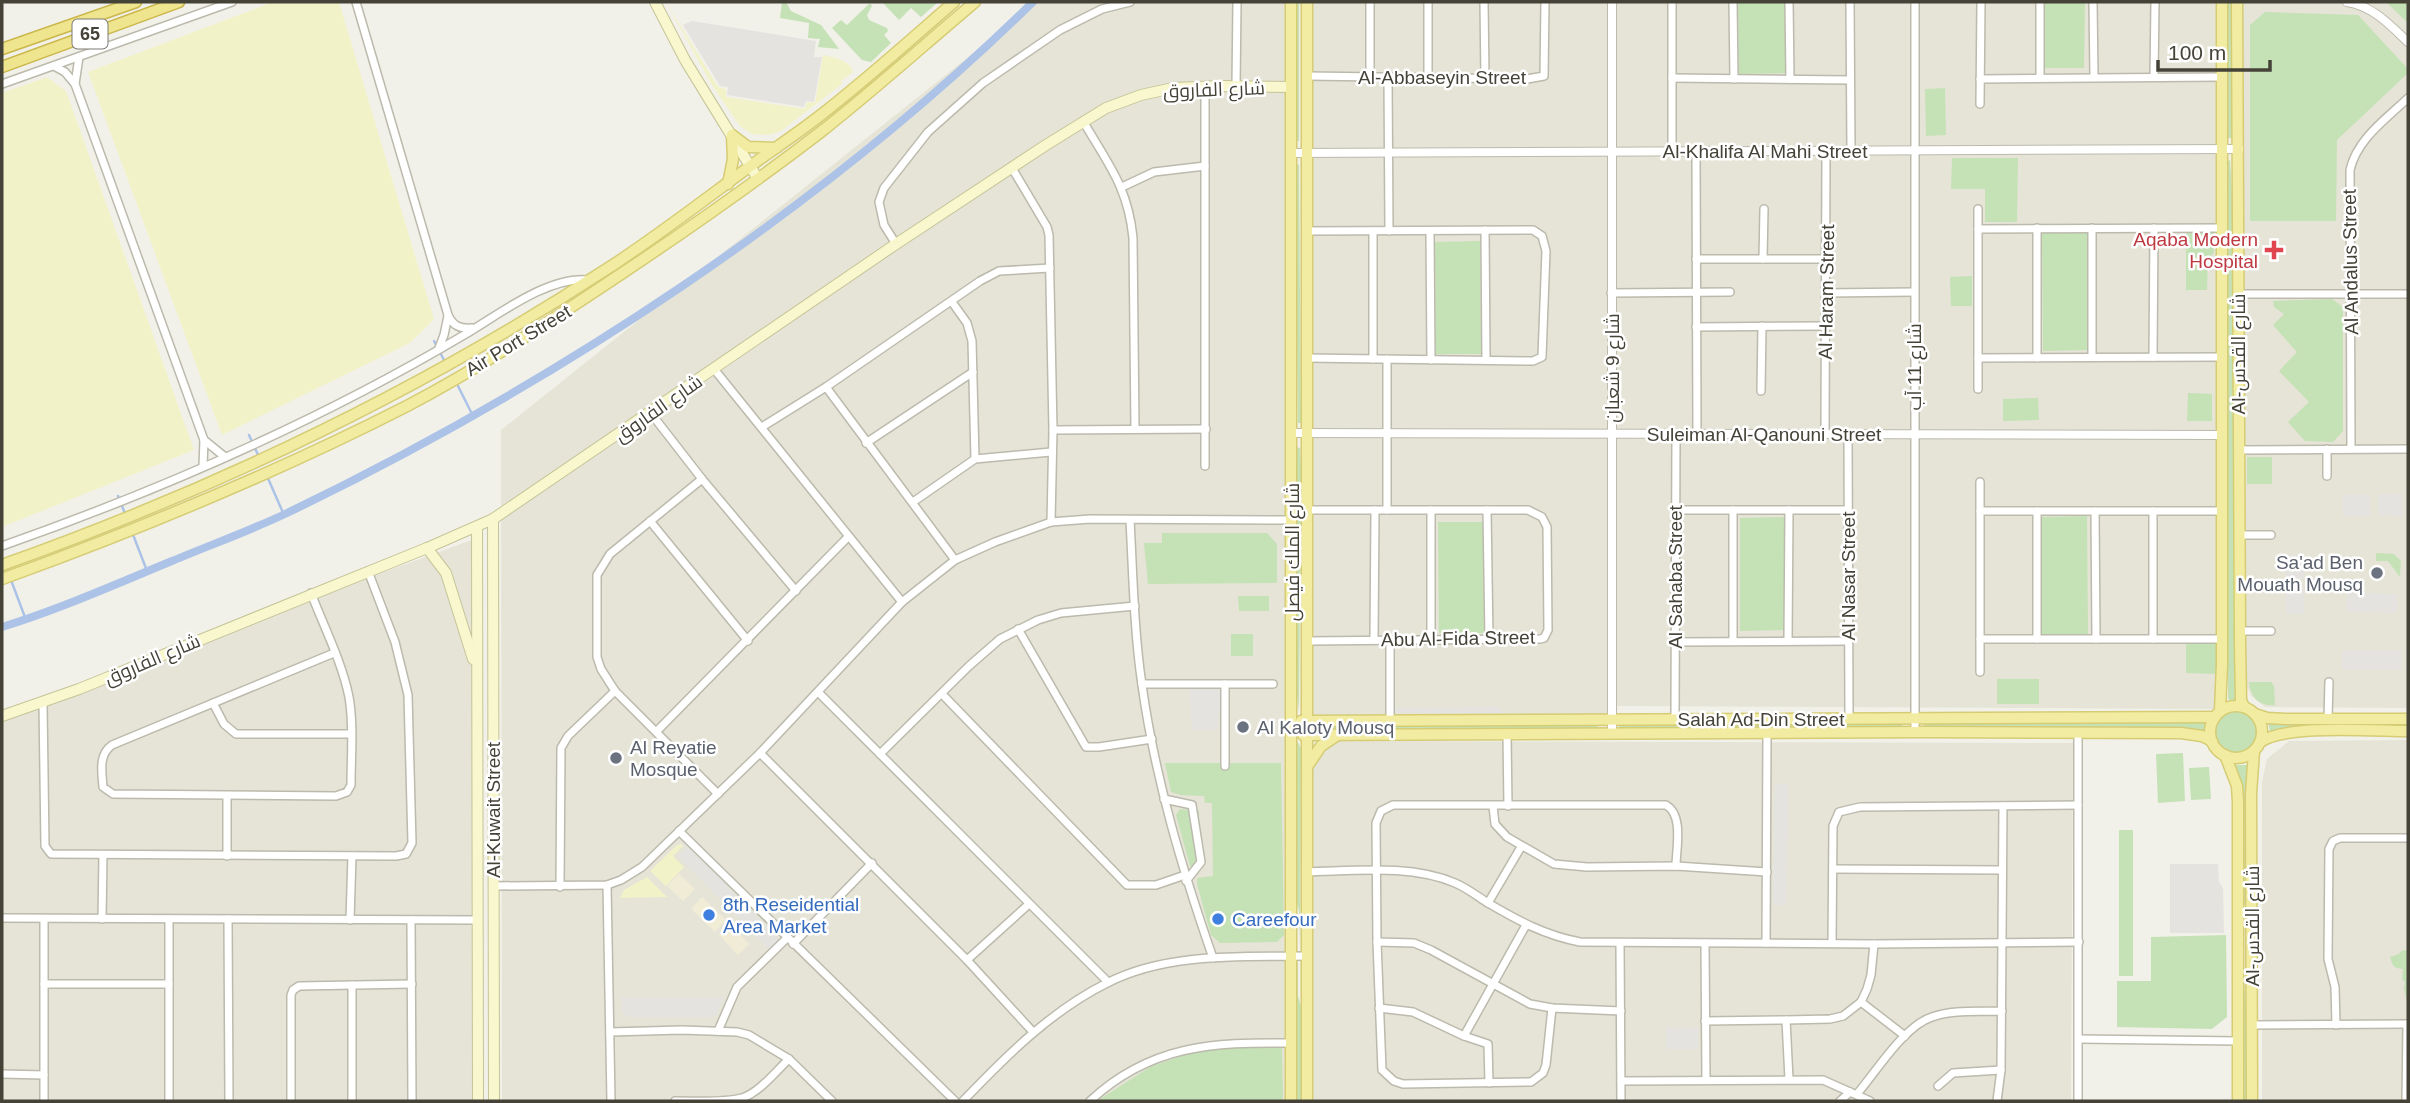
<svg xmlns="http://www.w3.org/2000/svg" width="2410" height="1103" font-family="Arial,Cairo,sans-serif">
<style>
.residential{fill:#e5e4d7}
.commercial{fill:#f1ecd6}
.green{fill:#c5e1b6}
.sand{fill:#f2f2c9}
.parking{fill:#e4e3e0}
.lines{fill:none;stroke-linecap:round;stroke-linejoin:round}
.stream{stroke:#acc3e7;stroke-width:2.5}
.canal{stroke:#acc3e7;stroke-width:8}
.minor-casing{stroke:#bcbaac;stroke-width:10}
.tertiary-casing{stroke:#bcbaac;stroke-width:10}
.secondary-casing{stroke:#c6c499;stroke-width:12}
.primary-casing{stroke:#d5cc74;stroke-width:13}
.trunk-casing{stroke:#cab64a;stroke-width:13}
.minor{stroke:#fff;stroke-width:7}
.tertiary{stroke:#fff;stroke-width:8}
.secondary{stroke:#f8f7cd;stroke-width:10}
.primary{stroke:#f2eca2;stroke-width:10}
.trunk{stroke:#efe58e;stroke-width:10}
.health-dot{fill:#e0444e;stroke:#fff;stroke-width:2.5}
.worship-dot{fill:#6b7280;stroke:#fff;stroke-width:2.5}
.shop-dot{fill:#3f7fe0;stroke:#fff;stroke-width:2.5}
.labels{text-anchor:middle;stroke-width:5;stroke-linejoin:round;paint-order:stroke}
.shield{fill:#fff;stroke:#7d7b74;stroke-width:2}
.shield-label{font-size:18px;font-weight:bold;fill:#454238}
.street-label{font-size:19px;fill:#454238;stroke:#fff}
.health-label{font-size:19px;fill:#be3a42;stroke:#fff;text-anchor:end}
.worship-label{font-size:19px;fill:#5b616d;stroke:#fff;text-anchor:start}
.shop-label{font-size:19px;fill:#366cbe;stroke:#fff;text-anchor:start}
</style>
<rect width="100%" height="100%" fill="#f2f1e9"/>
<!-- residential -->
<g class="residential">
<path d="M1037,2h249l1,1099h-785l-1,-671z"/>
<path d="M1312,2h909l-4,701 -4,6 -599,-3 -1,13 -305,1z"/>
<path d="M2242,2h166v706l-143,-1 -14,-11 -6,-16z"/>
<path d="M477,538l1,563h-476v-389z"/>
<path d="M2408,740v361h-146v-319l5,-23 22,-18z"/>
<path d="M1332,741l741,2 -2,358h-759v-337z"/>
</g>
<!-- commercial -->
<g class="commercial">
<path d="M679,874l16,15 -12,12 -16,-15z"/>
<path d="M702,897l24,23 -11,12 -24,-23 5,-6h3l-1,-2z"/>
<path d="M730,924l19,20 -11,11 -19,-20z"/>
</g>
<!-- green -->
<g class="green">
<path d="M782,2h4l5,9 30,14 18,24 -21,-2 2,-8 -12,-1 1,-15 -29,-5z"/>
<path d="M885,2h53l-17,15 -10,-9 -12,12 -16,-17z"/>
<path d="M1296,2h3v139h-2z"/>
<path d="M1738,2h48l1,71 -48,1z"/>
<path d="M2044,2h41l-1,66h-40z"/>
<path d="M2227,2h7l1,136h-7z"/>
<path d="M2386,2h22v21z"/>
<path d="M870,3l2,3 -5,9 2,5 18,8 1,3 -4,4 7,8 -20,19 -9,-2 -30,-32 9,-8 6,5z"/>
<path d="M2265,12l93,3 50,54v4l-71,67 -1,81h-86v-196z"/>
<path d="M1945,88l1,47 -20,1 -1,-47z"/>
<path d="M1952,158h66l-1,64h-32v-33h-34z"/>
<path d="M2230,160l3,49 4,490 -4,2 -5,-2 -1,-537z"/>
<path d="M1297,164l2,1 2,258h-3l-3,-258z"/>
<path d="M2186,232h28v20l-6,9 -1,29h-21z"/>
<path d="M2042,233h45l2,117 -46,1z"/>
<path d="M1480,241l1,113h-45l-1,-112z"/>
<path d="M1972,276v30h-21l-1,-29z"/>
<path d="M2332,299l11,8v124l-10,11 -28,-1 -17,-19 21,-20 -30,-31 18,-19 -24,-27 11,-11 -10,-7 -1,-6z"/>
<path d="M2188,393l24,1v27h-25z"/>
<path d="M2038,398l1,22 -36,1v-22z"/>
<path d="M1296,447l4,1 1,21 -2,242 -2,-16z"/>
<rect x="2247" y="457" width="25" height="27"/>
<path d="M2087,516l1,120h-46l-1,-119z"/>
<path d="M1785,517v113l-45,1v-113z"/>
<path d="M1438,522h45l1,111h-45z"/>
<path d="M1162,533h105l10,11v39l-129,1 -4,-41h18z"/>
<path d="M2376,553l18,1 7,7 -1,16 -12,-16h-12z"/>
<path d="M1238,596h31v15h-30z"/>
<rect x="1231" y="634" width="22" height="22"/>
<path d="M2186,644h31l1,30 -32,-1z"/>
<rect x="1997" y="679" width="42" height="25"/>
<path d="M2249,682h22l3,4 1,19c-16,2 -25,-9 -26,-23z"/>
<circle cx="2236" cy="732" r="22"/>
<path d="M1903,722l-1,5 -283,4v-8z"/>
<path d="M1928,722l277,1v8l-281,-4v-4z"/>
<path d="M2268,722l121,1 -31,1 -5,4 -83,3z"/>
<path d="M1596,723l4,2 -4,3 -275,1 -7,-2v-3z"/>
<path d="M1297,741l4,7 -1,197 -1,-34 -4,-16z"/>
<path d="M2183,753l2,48 -27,2 -2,-49z"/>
<path d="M1165,763h116l3,172 -7,7 -57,1 -9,-8 -14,-51v-6l16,-2 -1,-73h-7l-1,-7 -23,-1 -10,-3z"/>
<path d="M2235,765h13l-1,172 -2,-32 -3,-3z"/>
<path d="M2209,767l2,32 -20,1 -2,-32z"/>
<path d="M1180,809l19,2 1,52 -4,3h-6l-14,-51z"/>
<rect x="2119" y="830" width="14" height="146"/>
<path d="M2226,935l1,82 -15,12 -95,-2v-46h34v-44z"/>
<path d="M2408,950v58l-4,-20 1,-6 -3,-3 1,-10c-10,-1 -10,-3 -13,-12l9,-3 2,-3z"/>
<path d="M2243,956l2,41 3,9v95h-6z"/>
<path d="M1298,962v34l3,11v94h-5l-1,-138z"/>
<path d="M1229,1048h53l1,53h-186l53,-34 40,-14z"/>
</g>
<!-- sand -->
<g class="sand">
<path d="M273,2h66l95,317 -24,24 -188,92 -134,-363z"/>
<path d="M666,2l52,85 8,2v8l79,12 2,-7 8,1 8,-48c12,3 27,5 30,17l-12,9 1,3 -61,47 -12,4 -17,-1 -12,-8 -28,-41z"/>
<path d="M47,77l19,14 128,359 -192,77v-434z"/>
<path d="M681,844l2,2 -10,10 11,11 -18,19 -16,-15 27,-26z"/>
<path d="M647,877l20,20 -47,1 4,-8z"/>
</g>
<!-- parking -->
<g class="parking">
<path d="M692,21l124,20 -2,16h8l-8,45 -8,-1 -2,6 -77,-12 1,-8 -8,-1 -37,-61z"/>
<path d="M2378,494h24v22l-24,-1z"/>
<rect x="2343" y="495" width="27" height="21"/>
<rect x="2286" y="555" width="18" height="24"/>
<rect x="2286" y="589" width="18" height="25"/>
<path d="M2347,593l50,1v19l-50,-1z"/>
<rect x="2342" y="651" width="59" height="18"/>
<path d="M1189,688l33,1 -5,41h-25z"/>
<path d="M1500,707l2,6h-113l3,-5z"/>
<path d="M1775,784h13l-1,121h-14z"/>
<path d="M688,846l91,93 -10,10 -91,-93z"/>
<path d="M2170,864h48l1,18 4,6 1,45h-54z"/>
<path d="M622,997h102l-9,20h-87l-6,-5z"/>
<path d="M1666,1027l32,1v21h-32z"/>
</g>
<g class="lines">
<!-- stream -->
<g class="stream">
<path d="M434,341l11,21"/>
<path d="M457,384l16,32"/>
<path d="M249,435l10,22"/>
<path d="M267,476l17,39"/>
<path d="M118,496l8,20"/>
<path d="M132,532l15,39"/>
<path d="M11,580l15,40"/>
</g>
<!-- canal -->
<path class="canal" d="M2,627c58,-18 114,-43 170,-66 38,-16 77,-30 113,-47 268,-129 536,-304 748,-512"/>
<defs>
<g id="minor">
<path d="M356,2l92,313c5,11 12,14 24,13"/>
<path d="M1370,2v75"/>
<path d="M1484,2l1,76"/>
<path d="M1672,2v150"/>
<path d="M1733,2l1,77"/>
<path d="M1789,2l1,77"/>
<path d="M1850,2l1,149"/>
<path d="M1915,2v730"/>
<path d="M2093,2l1,75"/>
<path d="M54,66l11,6 10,12 129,356 -1,26"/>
<path d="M1307,76l220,3 17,-3 1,-74"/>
<path d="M1388,77l1,154"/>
<path d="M2154,77l1,-75"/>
<path d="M1428,78v-76"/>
<path d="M1672,78l178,2"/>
<path d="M2040,78v-76"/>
<path d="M1980,79l242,-2"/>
<path d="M2,84l230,-82"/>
<path d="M75,84l4,-27"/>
<path d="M1236,86l1,-84"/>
<path d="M1205,87v379"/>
<path d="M1980,104l1,-102"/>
<path d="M1083,121c25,43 45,66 50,117l2,191"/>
<path d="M1696,152l1,282"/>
<path d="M1012,168l35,59 2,8 4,195 -2,92"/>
<path d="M1122,187l32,-15 51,-6"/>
<path d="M2037,228v130"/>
<path d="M2092,228v129"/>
<path d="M1978,229l244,-1"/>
<path d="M1485,230l1,130"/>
<path d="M1373,231v128"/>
<path d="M1430,231l1,129"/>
<path d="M896,244l-12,-19 -5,-23 5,-14 44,-56 55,-49 77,-53 42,-21 28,-7"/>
<path d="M1696,259h131"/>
<path d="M1763,259l1,-50"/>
<path d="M1611,293l119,-1"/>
<path d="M1826,293l88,-1"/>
<path d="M2238,294h170"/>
<path d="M952,302l15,21 5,18 3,118"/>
<path d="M1696,327l130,-1"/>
<path d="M439,348l5,-13 4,-19"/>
<path d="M2153,357l1,-129"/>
<path d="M1306,358l227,3 9,-4 4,-106 -4,-15 -9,-6 -226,1"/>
<path d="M1978,358l244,-1"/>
<path d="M1387,359v151"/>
<path d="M714,369l188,233"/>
<path d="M826,387l129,173"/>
<path d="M1978,389v-180"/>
<path d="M1761,391l1,-65"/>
<path d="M650,412l52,67 94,112"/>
<path d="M762,427l64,-40 154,-106 19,-10 51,-3"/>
<path d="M1053,430l153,-1"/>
<path d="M1825,434l1,-283"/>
<path d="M1848,434l1,284"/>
<path d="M204,440l21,17"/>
<path d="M866,443l107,-71"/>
<path d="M2327,449v27"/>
<path d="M2351,449l-1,-279c7,-31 36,-51 58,-72"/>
<path d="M2239,450l169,-1"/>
<path d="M702,479l-92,75 -13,21v82l4,12 14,22 103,103"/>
<path d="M1980,482v190"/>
<path d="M913,502l62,-43 76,-7"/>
<path d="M1307,510h221l14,7 5,10 1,103 -4,8 -4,1 -233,2"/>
<path d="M1487,510l2,129"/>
<path d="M1676,510h172"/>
<path d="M1733,510v131"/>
<path d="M1980,511h242"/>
<path d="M2037,511v128"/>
<path d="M2095,511l1,128"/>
<path d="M1130,520c3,55 4,111 12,165 13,93 40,184 71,273"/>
<path d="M650,521l98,120"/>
<path d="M2239,535h32"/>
<path d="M2,546c159,-56 317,-125 462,-211 34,-20 84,-59 124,-55"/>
<path d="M311,593c13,34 31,69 38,104 5,28 2,60 2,88l-4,7 -11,4 -223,-2 -10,-7c-1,-15 -5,-32 9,-42l222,-92"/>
<path d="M1018,629l68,118h13l53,-8"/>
<path d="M2240,631h31"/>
<path d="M1980,639h242"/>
<path d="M2153,639v-128"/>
<path d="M1374,640l1,-130"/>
<path d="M1431,640v-130"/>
<path d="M1788,641l1,-131"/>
<path d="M1675,642l173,-1"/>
<path d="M1142,684h131"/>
<path d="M819,693l289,289"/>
<path d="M942,694l185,191h29l29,-10"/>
<path d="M43,703l2,143 6,8 345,2 10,-2 6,-11 -4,-148 -13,-53 -27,-71"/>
<path d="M213,703l11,21 12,10h115"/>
<path d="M1675,719l1,-285"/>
<path d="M2328,719l1,-37"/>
<path d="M1390,721v-81"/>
<path d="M657,731l191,-194"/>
<path d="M2078,733v368"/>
<path d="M1507,735l1,71"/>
<path d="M760,753l207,207 62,-56"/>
<path d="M880,754l89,-88 31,-27 38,-19 23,-7 74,-7"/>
<path d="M1225,766v-82"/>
<path d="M227,796v60"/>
<path d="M1164,799l28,6 9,57 -15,19"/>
<path d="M1493,806l2,18 12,13 47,27 33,3 89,-1 91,6"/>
<path d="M679,831l276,270"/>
<path d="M1833,869l168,1"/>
<path d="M1307,872c47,-1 104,-8 148,11 12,5 22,13 33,20 31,18 56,32 92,39l294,2 205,-2"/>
<path d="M607,885l4,216"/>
<path d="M494,886l113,-1 14,-5 21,-13 118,-114 142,-151 53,-42 40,-18 56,-20 39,-3 202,1"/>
<path d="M560,887l1,-139 7,-12 47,-45"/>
<path d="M1488,903l33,-56"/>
<path d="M2,918l476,2"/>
<path d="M102,919l1,-64"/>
<path d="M169,919v182"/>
<path d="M228,919l1,182"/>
<path d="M350,920l2,-64"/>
<path d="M411,920l1,181"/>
<path d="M1377,942l37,1 17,7 99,54 22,4 69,3"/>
<path d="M1705,943l1,137"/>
<path d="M1766,943l1,-210"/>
<path d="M1832,943l1,-117 6,-14 21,-5 218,-2"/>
<path d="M793,944l79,-81"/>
<path d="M1620,944l1,157"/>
<path d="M967,960l66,72"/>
<path d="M44,984h125"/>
<path d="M1861,1002l44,34"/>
<path d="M1379,1008l34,4 51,24 24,8 1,39"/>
<path d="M1552,1008l-6,57 -3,8 -12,9 -128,2 -9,-3 -12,-11 -5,-128 -1,-119 5,-12 12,-6h273c18,10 10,44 10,61"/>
<path d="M1786,1020l3,59"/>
<path d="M1705,1021l81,-1 44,-1 13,-3 18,-14 6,-13 4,-14 3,-31"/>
<path d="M2252,1025l156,-1"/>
<path d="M2336,1025l-1,-38 -7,-28 1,-110 4,-8 7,-3h68"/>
<path d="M718,1031l19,-44 50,-49"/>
<path d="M610,1032l72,-2 55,2 12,3 40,24 43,42"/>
<path d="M1464,1036l62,-111"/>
<path d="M2079,1039l159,2"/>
<path d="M2,1074l42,1"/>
<path d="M1621,1081l202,-1 47,21"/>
<path d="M1938,1086l15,-13 48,-3"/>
<path d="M1857,1094c19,-22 47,-68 75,-77 21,-8 48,-5 70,-6"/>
<path d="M44,1101v-182"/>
<path d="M291,1101v-106l2,-5 6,-4 113,-2"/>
<path d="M352,1101v-116"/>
<path d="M675,1101c21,0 47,2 67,-3 18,-6 34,-27 47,-39"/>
<path d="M963,1101c43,-45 88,-90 144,-118 60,-31 135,-26 200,-27"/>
<path d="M1090,1101c60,-56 123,-59 200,-58"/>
<path d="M1840,1101l10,-9"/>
<path d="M1997,1101l4,-31 2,-264"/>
<path d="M2406,1101l1,-77"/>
</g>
<g id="tertiary">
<path d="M1612,2v732"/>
<path d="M2347,2c26,4 43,23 61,40"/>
<path d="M1291,153l948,-4"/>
<path d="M1292,433l930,2"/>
</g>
<g id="secondary">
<path d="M655,2l30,58 73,119"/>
<path d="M493,519l1,582"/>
<path d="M477,527l1,574"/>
<path d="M427,548l19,25 27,86"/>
<path d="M2,716l77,-27 348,-141 66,-29 403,-275 150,-99 60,-37 35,-13 32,-7 48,-2 70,1"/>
</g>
<g id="primary">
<path d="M1307,2v1099"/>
<path d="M2237,2l3,639 1,59 3,7"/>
<path d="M732,135l16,12 28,1"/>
<path d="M728,184l5,-25 -1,-24"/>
<path d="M2,565c214,-76 420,-175 611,-300 47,-31 91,-65 136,-98 23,-17 46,-32 68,-49 48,-37 92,-77 137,-116"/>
<path d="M2,579c138,-50 274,-106 405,-173 74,-39 145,-86 214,-132 69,-46 136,-93 201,-143 52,-41 102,-86 153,-129"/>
<circle cx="2236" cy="732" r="26"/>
<path d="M2220,711l2,-47v-662"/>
<path d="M2255,714l12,4 19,1h122"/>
<path d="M1301,721l914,-4"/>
<path d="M1303,735l622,-3 256,1 21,3 10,5"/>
<path d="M2260,742c27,-18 113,-11 148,-11"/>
<path d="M2225,755l12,31 1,16v299"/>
<path d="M1309,764l12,-18 15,-10"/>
<path d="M1291,1101v-1099"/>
<path d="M2252,1101l-1,-307 3,-43"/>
</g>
<g id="trunk">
<path d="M2,49l134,-47"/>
<path d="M2,67l177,-65"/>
</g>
</defs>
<!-- minor casing -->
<use href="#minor" class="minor-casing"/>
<!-- tertiary casing -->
<use href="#tertiary" class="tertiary-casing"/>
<!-- secondary casing -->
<use href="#secondary" class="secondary-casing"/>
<!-- primary casing -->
<use href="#primary" class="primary-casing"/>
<!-- trunk casing -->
<use href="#trunk" class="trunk-casing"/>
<!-- minor -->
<use href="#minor" class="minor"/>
<!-- tertiary -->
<use href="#tertiary" class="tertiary"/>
<!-- secondary -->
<use href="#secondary" class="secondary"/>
<!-- primary -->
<use href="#primary" class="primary"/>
<!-- trunk -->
<use href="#trunk" class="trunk"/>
</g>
<!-- markers -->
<path class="health-dot" d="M2270.5 239.5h7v7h7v7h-7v7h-7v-7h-7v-7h7z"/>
<g class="worship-dot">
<circle cx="2377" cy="573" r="7"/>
<circle cx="1243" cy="727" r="7"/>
<circle cx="616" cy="758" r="7"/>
</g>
<g class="shop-dot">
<circle cx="709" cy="915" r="7"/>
<circle cx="1218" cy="919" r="7"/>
</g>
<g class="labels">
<!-- shield labels -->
<rect class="shield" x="72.5" y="19.5" width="35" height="29" rx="5"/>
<g class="shield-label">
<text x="90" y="40">65</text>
</g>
<!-- street labels -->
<g class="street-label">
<text x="1442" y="84">Al-Abbaseyin Street</text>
<text transform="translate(1214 89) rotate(-2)" y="7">شارع الفاروق</text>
<text x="1765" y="158">Al-Khalifa Al Mahi Street</text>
<text transform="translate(2350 262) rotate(-91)" y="7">Al Andalus Street</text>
<text transform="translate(1826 292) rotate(-89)" y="7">Al Haram Street</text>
<text transform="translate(518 340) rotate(-31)" y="7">Air Port Street</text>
<text transform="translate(2238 354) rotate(-90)" y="7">Al-شارع القدس</text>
<text transform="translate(1914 367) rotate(-90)" y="7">شارع 11 آب</text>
<text transform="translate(1612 368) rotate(-90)" y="7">شارع 9 شعبان</text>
<text transform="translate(658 408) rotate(-35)" y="7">شارع الفاروق</text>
<text x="1764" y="441">Suleiman Al-Qanouni Street</text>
<text transform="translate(1292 552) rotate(-90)" y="7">شارع الملك فيصل</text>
<text transform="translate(1848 576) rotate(-90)" y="7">Al Nasar Street</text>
<text transform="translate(1675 577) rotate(-90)" y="7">Al Sahaba Street</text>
<text transform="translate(1458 638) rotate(-1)" y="7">Abu Al-Fida Street</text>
<text transform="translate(152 659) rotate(-23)" y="7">شارع الفاروق</text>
<text x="1761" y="726">Salah Ad-Din Street</text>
<text transform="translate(493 810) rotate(-90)" y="7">Al-Kuwait Street</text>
<text transform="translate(2252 926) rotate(-90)" y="7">Al-شارع القدس</text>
</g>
<!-- health labels -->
<g class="health-label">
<text x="2258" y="246">Aqaba Modern<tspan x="2258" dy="22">Hospital</tspan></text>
</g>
<!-- worship labels -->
<g class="worship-label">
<text x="2363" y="569" text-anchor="end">Sa'ad Ben<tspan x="2363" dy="22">Mouath Mousq</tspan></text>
<text x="1257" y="734">Al Kaloty Mousq</text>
<text x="630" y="754">Al Reyatie<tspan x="630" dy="22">Mosque</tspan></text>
</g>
<!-- shop labels -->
<g class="shop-label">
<text x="723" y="911">8th Reseidential<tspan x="723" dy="22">Area Market</tspan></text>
<text x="1232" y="926">Careefour</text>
</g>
</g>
<!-- border -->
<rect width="2410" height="1103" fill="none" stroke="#454238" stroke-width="7"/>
<!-- scale -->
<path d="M2158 60v10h112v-10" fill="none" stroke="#454238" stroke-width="3.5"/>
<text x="2168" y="60" font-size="21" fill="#454238" stroke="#ffffff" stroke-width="5" paint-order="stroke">100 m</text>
</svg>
